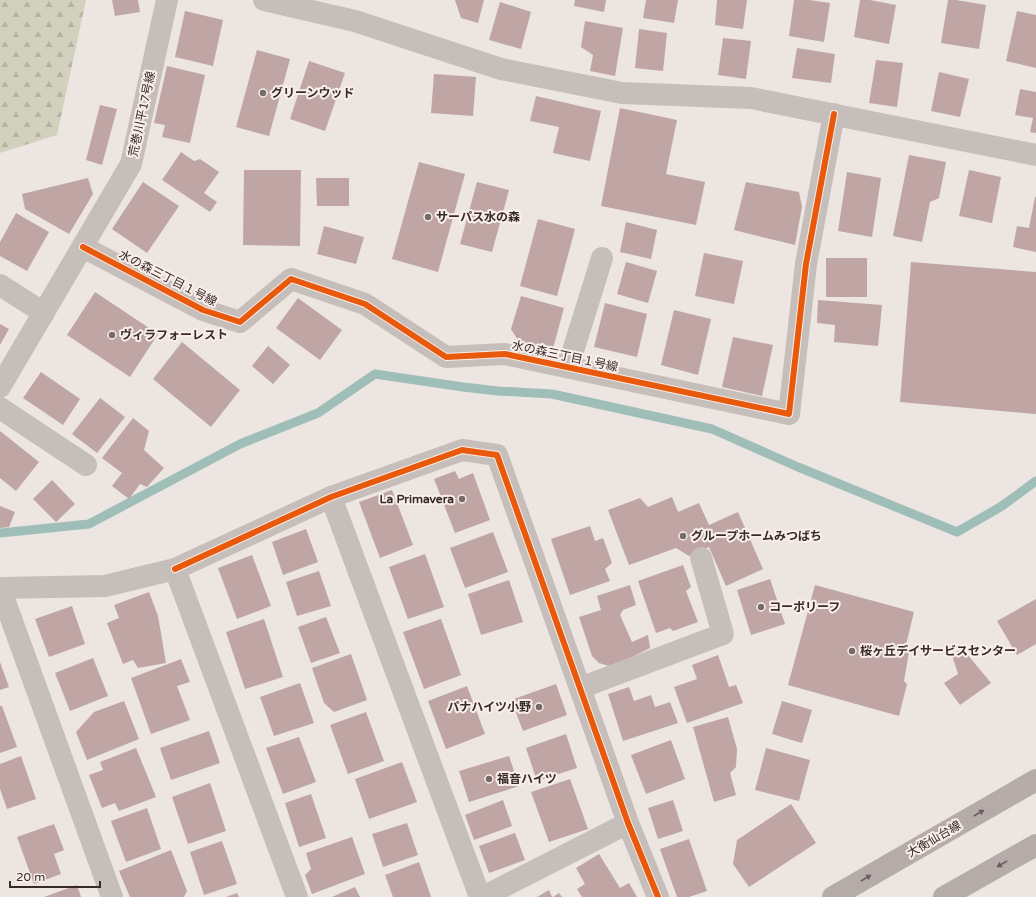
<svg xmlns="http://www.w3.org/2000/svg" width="1036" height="897" font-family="'Varela Round','Noto Sans JP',sans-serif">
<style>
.forest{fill:url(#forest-firs)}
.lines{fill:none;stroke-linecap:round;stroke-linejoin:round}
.stream{stroke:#9fbeb7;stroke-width:9}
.building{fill:#bfa6a4}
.minor{stroke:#c6bebb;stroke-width:22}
.major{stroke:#b5acaa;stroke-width:22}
.cycleway-casing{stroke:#f9eeea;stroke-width:8}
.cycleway{stroke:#e8590c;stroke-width:6}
.oneway{fill:#695e5d}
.poi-dot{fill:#766b6a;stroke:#f9eeea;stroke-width:1.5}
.labels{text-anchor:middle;stroke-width:4;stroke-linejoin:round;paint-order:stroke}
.poi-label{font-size:12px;font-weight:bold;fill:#372a29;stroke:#f9eeea;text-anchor:start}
.street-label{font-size:12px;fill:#372a29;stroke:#f9eeea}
</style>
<defs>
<pattern id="forest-firs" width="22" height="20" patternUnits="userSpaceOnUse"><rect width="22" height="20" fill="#d2d1bd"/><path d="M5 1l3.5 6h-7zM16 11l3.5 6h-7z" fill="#b5b4a2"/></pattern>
</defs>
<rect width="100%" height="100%" fill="#ece5e2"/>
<!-- forest -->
<path class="forest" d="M0,0h86l-29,135 -57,18z"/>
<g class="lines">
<!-- stream -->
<path class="stream" d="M0,533l89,-9 151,-80 78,-31 57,-39 88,13 35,4 54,3 160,35 86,38 159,65 45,-26 34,-25"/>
</g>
<!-- building -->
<g class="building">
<path d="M112,0h26l2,12 -25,4z"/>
<path d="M455,0h29l-6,23 -17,-5z"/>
<path d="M575,0h31l-2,12 -30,-6z"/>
<path d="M646,0h32l-4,23 -31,-5z"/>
<path d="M717,0h30l-4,29 -28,-4z"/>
<path d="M794,0h15l21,3 -6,39 -35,-6z"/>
<path d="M860,0h10l26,5 -7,39 -35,-7z"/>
<path d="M948,0h8l30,5 -7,44 -38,-6z"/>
<path d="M500,2l31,10 -10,37 -32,-9z"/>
<path d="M185,11l38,9 -10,46 -38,-9z"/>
<path d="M1017,11l19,4v53l-30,-7z"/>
<path d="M585,21l38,7 -8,48 -25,-5 3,-16 -12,-8z"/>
<path d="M639,29l28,4 -4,38 -28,-3z"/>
<path d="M723,38l28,3 -5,38 -28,-4z"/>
<path d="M797,48l38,6 -4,29 -39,-5z"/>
<path d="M257,50l33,9 -21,77 -33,-9z"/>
<path d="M876,60l27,3 -6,44 -28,-4z"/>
<path d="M309,61l36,12 -20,58 -35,-12z"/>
<path d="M167,66l38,9 -15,68 -28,-6 3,-12 -11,-2z"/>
<path d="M939,72l30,7 -9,38 -29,-6z"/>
<path d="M434,74l42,3 -3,39 -42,-3z"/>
<path d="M1020,89l16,3v41l-6,-1 3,-14 -18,-3z"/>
<path d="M536,96l65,15 -11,50 -37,-8 6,-26 -29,-6z"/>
<path d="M100,105l17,4 -15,56 -16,-5z"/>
<path d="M620,108l57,12 -11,54 39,8 -9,43 -95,-19z"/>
<path d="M181,152l13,9 6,-2 19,13 -15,21 13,9 -7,10 -48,-32z"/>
<path d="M909,155l37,7 -7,36 -9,4 -8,40 -29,-6z"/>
<path d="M419,162l46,12 -27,98 -46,-13z"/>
<path d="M244,170h57l-1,76 -57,-1z"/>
<path d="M969,170l32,7 -9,46 -33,-7z"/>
<path d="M847,172l34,6 -9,59 -34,-6z"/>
<path d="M88,178l5,16 -24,40 -44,-25 -3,-15z"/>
<path d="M316,178h33v28h-32z"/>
<path d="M143,182l36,24 -32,47 -35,-24z"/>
<path d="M477,182l32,8 -17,62 -32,-8z"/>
<path d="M746,182l53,10 3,15 -7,38 -61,-15z"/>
<path d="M1035,197h1v55l-23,-5 4,-21 12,2z"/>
<path d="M16,213l33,19 -22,39 -27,-15v-14z"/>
<path d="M538,219l37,10 -18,67 -37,-10z"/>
<path d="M626,222l31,8 -6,29 -31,-7z"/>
<path d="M324,226l40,11 -8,27 -39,-10z"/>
<path d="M704,253l39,8 -9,43 -39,-8z"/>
<rect x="826" y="258" width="41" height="39"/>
<path d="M626,262l31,9 -9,32 -31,-9z"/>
<path d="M911,262l125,10v142l-136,-12z"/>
<path d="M95,292l63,42 -28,43 -63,-42z"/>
<path d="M521,296l43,12 -12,44 -33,-10 -8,-13z"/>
<path d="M298,298l44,32 -22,30 -44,-32z"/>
<path d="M818,300l64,5 -4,41 -44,-4 1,-17 -18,-2z"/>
<path d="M605,303l42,11 -10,43 -43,-10z"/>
<path d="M674,310l37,9 -13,56 -37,-10z"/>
<path d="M0,324l9,5 -9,16z"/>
<path d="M733,337l40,8 -11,51 -40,-9z"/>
<path d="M182,342l58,48 -29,37 -58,-48z"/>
<path d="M268,346l22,19 -17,19 -21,-18z"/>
<path d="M41,372l39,27 -17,26 -40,-27z"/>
<path d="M100,398l25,19 -28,36 -25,-19z"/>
<path d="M133,418l16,13 -5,19 20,18 -17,19 -7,-3 -11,15 -17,-13 10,-13 -20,-15z"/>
<path d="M0,431l39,31 -23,29 -16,-13z"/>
<path d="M455,471l4,8 14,-6 17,47 -35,13 -21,-54z"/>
<path d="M52,480l23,24 -19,18 -23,-23z"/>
<path d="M392,490l21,55 -33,13 -21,-56z"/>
<path d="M672,497l6,15 21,-9 10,22 29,-13 25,57 -37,17 -17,-39 -20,9 -13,-8 -47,17 -21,-55 32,-12 8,9z"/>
<path d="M0,506l15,6 -6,15 -9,1z"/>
<path d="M590,526l5,15 8,-3 9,25 -7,6 5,12 -40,14 -19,-56z"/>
<path d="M306,529l12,33 -35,13 -11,-33z"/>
<path d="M493,532l15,40 -43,16 -15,-40z"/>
<path d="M425,554l19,53 -36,12 -19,-52z"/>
<path d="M252,555l19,51 -34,13 -19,-51z"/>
<path d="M683,565l8,22 -5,4 12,31 -25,9 -3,-3 -14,5 -18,-52z"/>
<path d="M319,571l12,35 -34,10 -11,-34z"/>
<path d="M770,579l15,45 -34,11 -14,-45z"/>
<path d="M509,580l14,42 -42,13 -13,-41z"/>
<path d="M630,585l6,20 -13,5 -3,5 12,27 16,-7 2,13 -38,19 -13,-4 -7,-7 -13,-39 22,-7 -4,-14z"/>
<path d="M815,585l99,27 -9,37 4,3 -5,29 3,3 -8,32 -111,-31z"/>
<path d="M149,592l9,24 8,47 -28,5 -5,-8 -10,4 -16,-41 12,-5 -5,-13z"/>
<path d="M1036,599v45l-19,11 -20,-34z"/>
<path d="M72,606l13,38 -36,13 -14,-38z"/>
<path d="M326,617l14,36 -29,10 -13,-36z"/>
<path d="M264,619l19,58 -38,12 -19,-57z"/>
<path d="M441,619l20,56 -37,14 -21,-57z"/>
<path d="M962,648l29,35 -31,22 -16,-22 14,-9 -6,-19z"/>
<path d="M351,654l16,46 -33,12 -10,-9 -12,-35z"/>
<path d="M718,655l11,32 7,-2 7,18 -56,20 -13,-36 23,-8 -5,-14z"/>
<path d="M93,658l15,38 -38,15 -15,-38z"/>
<path d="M181,659l9,23 -13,4 13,34 -39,14 -20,-56z"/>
<path d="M0,662l9,25 -9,3z"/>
<path d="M300,683l14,40 -40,13 -14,-39z"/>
<path d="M556,684l11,31 -44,16 -12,-31z"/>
<path d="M467,686l18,48 -39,15 -18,-48z"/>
<path d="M629,687l5,14 17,-6 4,12 15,-5 8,21 -55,18 -15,-47z"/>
<path d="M124,701l15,38 -52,21 -11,-28 18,-20z"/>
<path d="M782,701l30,9 -10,33 -30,-9z"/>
<path d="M0,706h2l15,41 -17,6z"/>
<path d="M366,712l18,49 -36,13 -18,-49z"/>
<path d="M728,717l9,32 -1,18 -6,6 6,22 -22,7 -21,-75z"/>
<path d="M209,731l11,32 -49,17 -11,-32z"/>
<path d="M566,734l11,34 -40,13 -11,-33z"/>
<path d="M299,737l17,45 -33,12 -17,-46z"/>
<path d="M671,740l14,39 -39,15 -15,-39z"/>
<path d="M136,748l20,49 -37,14 -4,-8 -13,5 -13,-33 14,-5 -3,-8z"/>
<path d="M766,748l44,12 -11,41 -44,-11z"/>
<path d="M21,756l15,43 -29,10 -7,-20v-25z"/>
<path d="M509,756l10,30 -50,16 -10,-31z"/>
<path d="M402,762l15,40 -48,17 -14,-40z"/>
<path d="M570,779l18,50 -39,13 -18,-50z"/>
<path d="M210,783l16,48 -38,13 -16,-47z"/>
<path d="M311,794l15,44 -27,9 -14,-44z"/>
<path d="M503,800l9,26 -38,14 -9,-25z"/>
<path d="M673,800l10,31 -25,8 -10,-31z"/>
<path d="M791,804l25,39 -67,44 -16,-23 4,-24z"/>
<path d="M147,808l14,41 -35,13 -15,-41z"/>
<path d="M407,823l11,32 -35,12 -11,-33z"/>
<path d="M54,824l10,26 -10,4 7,20 -27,10 -17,-47z"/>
<path d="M515,833l10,27 -36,13 -10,-27z"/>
<path d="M352,837l13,37 -53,20 -7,-19 6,-6 -5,-16z"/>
<path d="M689,839l18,52 -18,6h-12l-17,-48z"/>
<path d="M222,841l15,43 -33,11 -14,-43z"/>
<path d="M171,850l16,41 -3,6h-54l-11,-26z"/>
<path d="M599,854l21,34 9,-5 8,14h-55l-5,-8 8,-5 -9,-16z"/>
<path d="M419,862l12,35h-38l-8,-22z"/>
<path d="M77,885l4,12h-37z"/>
<path d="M355,887l5,10h-28z"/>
<path d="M549,890l3,7h-15z"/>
<path d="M237,893l2,4h-13z"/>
<path d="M559,893l3,4h-9z"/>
</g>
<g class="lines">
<!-- minor -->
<g class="minor">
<path d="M264,0l91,21 146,48 121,24 129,5 285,57"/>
<path d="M83,247l120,63 37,12 51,-43 74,25 81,53 59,-3 284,60 17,-150 28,-150"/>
<path d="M0,285l44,28"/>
<path d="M568,367l34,-109"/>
<path d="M0,387l131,-223 36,-164"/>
<path d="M0,408l86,57"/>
<path d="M331,497l149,400"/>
<path d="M175,569l156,-72 131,-47 35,5 131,368 30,74"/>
<path d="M0,588l105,-2 70,-17 122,328"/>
<path d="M0,588l112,309"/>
<path d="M580,688l143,-54 -22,-76"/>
<path d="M483,897l145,-74"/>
</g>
<!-- major -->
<g class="major">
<path d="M833,897l203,-117"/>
<path d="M944,897l92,-52"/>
</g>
<defs>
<g id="cycleway">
<path d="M83,247l120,63 37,12 51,-43 74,25 81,53 59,-3 284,60 17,-150 28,-150"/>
<path d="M175,569l156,-72 131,-47 35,5 131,368 30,74"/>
</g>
</defs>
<!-- cycleway casing -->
<use href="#cycleway" class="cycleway-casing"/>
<!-- cycleway -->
<use href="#cycleway" class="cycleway"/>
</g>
<!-- one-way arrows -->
<defs><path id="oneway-solid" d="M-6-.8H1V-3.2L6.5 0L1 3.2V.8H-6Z"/></defs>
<g class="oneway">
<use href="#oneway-solid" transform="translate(979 813) rotate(-30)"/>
<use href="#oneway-solid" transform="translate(1002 864) rotate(150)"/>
<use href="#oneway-solid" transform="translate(866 878) rotate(-30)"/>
</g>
<!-- markers -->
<g class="poi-dot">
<circle cx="263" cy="93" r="4"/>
<circle cx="428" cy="217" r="4"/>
<circle cx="112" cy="335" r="4"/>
<circle cx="462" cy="499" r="4"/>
<circle cx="683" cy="536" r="4"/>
<circle cx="761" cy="607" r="4"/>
<circle cx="852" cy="651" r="4"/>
<circle cx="539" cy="707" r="4"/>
<circle cx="489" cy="779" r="4"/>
</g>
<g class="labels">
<!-- poi labels -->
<g class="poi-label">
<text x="271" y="97">グリーンウッド</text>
<text x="436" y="221">サーパス水の森</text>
<text x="120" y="339">ヴィラフォーレスト</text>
<text x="454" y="503" text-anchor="end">La Primavera</text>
<text x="691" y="540">グループホームみつばち</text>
<text x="769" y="611">コーポリーフ</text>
<text x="860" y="655">桜ヶ丘デイサービスセンター</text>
<text x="531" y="711" text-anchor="end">パナハイツ小野</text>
<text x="497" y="783">福音ハイツ</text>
</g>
<!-- street labels -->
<g class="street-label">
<text transform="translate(142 114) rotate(-78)" y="4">荒巻川平17号線</text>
<text transform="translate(168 278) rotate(27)" y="4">水の森三丁目１号線</text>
<text transform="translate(565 356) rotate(12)" y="4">水の森三丁目１号線</text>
<text transform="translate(934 839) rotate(-30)" y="4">大衡仙台線</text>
</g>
</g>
<!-- scale -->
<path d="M10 881v6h90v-6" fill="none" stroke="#372a29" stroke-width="2"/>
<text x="16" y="881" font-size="12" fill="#372a29" stroke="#f9eeea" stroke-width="3" paint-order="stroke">20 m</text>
</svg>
